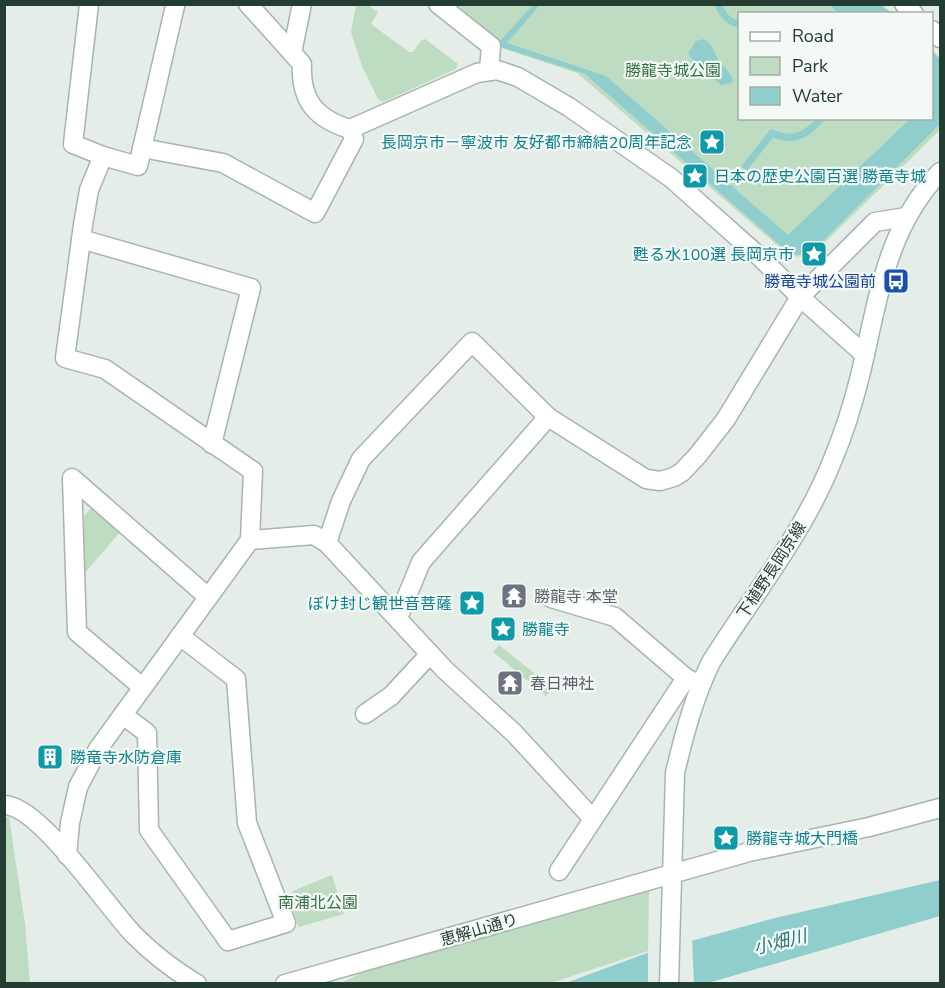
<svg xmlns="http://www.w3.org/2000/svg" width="945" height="988" font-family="'Nunito Sans','Noto Sans JP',sans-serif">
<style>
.green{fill:#bedcc2}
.water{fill:#90cece}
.pier{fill:#e4ede7}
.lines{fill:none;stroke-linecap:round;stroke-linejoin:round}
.stream{stroke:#90cece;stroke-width:7}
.street-casing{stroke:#a7b5ad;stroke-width:21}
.secondary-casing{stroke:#a3b8ad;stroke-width:21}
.street{stroke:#fff;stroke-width:18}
.secondary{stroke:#fff;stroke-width:18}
.labels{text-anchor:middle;stroke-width:4.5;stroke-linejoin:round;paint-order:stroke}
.park-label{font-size:16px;fill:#317240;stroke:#f5f9f6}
.culture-label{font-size:16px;fill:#0d838f;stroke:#f5f9f6;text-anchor:start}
.transit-label{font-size:16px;fill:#164399;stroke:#f5f9f6;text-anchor:end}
.street-label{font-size:16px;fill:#243d33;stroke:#f5f9f6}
.worship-label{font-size:16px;fill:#5b616d;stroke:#f5f9f6;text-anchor:start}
.water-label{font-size:18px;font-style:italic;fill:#227676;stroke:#f5f9f6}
</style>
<rect width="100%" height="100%" fill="#e4ede7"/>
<!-- green -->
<g class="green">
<path d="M356,5h12l10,7 -7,12 38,28h4l8,-11 4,-2 33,25 -2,5 -73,33 -5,-3 -16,-33 -11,-34z"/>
<path d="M450,5h432l10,8 -152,1v104h192v-68l8,8v72l-130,127 -20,-1 -213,-183 -76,-25z"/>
<path d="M91,508l29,24 -36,42v-58z"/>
<path d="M499,645l54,43 -7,8 -53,-44z"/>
<path d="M4,817h5l16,107 5,59h-25z"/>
<path d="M332,875l12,39 -45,13 -9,-25 3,-11z"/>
<path d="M649,889l-1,62 -97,32 -212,1 43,-21z"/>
</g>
<!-- water -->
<g class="water">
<path d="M533,5h7l-33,38 99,33 182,159 122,-116 22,-1v-67l8,8v65l-131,131 -19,-1 -205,-180 -84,-27 -4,-3z"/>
<path d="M830,5h51l10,8h-52z"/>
<path d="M704,39c11,7 8,11 14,20 5,8 12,12 15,21l-1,3 -11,2 -16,-13 -6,8 -6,-5 6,-8 -11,-13 8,-13z"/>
<path d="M940,880v36l-232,67 -145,1 84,-31 128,-35z"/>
</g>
<!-- pier -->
<path class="pier" d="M692,937l2,47 -46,-1v-34z"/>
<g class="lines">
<!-- stream -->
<g class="stream">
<path d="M718,4c4,10 10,19 22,20"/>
<path d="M746,166l26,-33c20,10 36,2 49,-15"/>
</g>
<defs>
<g id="street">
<path d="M248,4l54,60c-2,36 14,55 48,65l127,-56 20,-3 21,7 51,30 102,71 90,80 39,39 -74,122 -28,36 -16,17 -8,5 -14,4 -14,-2 -98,-62 -127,145 -23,56"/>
<path d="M438,4l53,42 -2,24"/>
<path d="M904,4l10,10"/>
<path d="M932,30l8,8"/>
<path d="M292,53l10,-49"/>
<path d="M142,148l81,15 92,50 39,-74 -4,-10"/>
<path d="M103,156l35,10 37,-160"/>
<path d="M81,239l170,49 -39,156"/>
<path d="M865,355l-65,-58 75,-75 31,-5"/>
<path d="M250,540l64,-5 13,8 118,127 69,63 79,86"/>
<path d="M327,543l14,-42 20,-42 111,-117 76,75"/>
<path d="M551,598l64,19 71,61 10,5"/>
<path d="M142,687l-65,-55 -5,-154 136,119"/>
<path d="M365,714l26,-18 39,-42"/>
<path d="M123,715l24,18 2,97 79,111 58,-18 -39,-100 -11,-144 -56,-43"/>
<path d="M4,805c36,0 104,104 131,131 19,19 39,34 62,48"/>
<path d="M67,855l3,-32 8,-36 20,-38 152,-209 3,-69 -148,-102 -40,-11 18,-133 6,-35 14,-34 -30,-12 16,-140"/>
<path d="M559,871l127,-193"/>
<path d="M285,984l464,-132 120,-25 71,-19"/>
</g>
<path id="secondary" d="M669,984l6,-211c9,-38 19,-76 36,-111 42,-67 93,-129 122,-203 11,-26 20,-55 27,-83 18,-74 25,-146 80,-204"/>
</defs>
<!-- street casing -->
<use href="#street" class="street-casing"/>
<!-- secondary casing -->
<use href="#secondary" class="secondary-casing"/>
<!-- street -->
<use href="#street" class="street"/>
<!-- secondary -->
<use href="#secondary" class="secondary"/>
</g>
<!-- icons -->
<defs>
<symbol id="sight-square" viewBox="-11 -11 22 22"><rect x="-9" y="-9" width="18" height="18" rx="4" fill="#0f9aa8" stroke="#f5f9f6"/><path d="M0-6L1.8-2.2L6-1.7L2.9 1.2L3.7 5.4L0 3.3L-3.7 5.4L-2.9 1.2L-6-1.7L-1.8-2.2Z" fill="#fff"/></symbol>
<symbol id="bus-square" viewBox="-11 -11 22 22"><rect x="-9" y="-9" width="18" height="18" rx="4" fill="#1a4fb4" stroke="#f5f9f6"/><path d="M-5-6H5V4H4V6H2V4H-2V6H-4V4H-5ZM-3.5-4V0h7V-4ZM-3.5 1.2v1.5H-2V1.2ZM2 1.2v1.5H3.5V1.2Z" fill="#fff"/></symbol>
<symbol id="temple-square" viewBox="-11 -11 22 22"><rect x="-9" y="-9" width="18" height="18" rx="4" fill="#6b7280" stroke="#f5f9f6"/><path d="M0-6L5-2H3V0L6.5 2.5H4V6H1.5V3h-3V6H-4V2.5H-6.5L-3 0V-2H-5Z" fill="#fff"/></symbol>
<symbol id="building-square" viewBox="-11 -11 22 22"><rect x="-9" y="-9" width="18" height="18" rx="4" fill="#0f9aa8" stroke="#f5f9f6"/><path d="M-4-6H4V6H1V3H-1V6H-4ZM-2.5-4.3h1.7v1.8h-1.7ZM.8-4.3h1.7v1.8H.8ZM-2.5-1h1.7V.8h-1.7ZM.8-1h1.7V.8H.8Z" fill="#fff"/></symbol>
</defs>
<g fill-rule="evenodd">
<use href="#sight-square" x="697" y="127" width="30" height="30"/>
<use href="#sight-square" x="680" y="161" width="30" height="30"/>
<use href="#sight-square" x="799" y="239" width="30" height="30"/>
<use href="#bus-square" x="881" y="266" width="30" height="30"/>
<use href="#temple-square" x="499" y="581" width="30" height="30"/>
<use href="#sight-square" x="457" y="588" width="30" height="30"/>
<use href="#sight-square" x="488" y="614" width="30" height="30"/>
<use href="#temple-square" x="495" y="668" width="30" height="30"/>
<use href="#building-square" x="35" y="742" width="30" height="30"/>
<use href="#sight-square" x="711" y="823" width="30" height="30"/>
</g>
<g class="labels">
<!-- park labels -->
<g class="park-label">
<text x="673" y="76">勝龍寺城公園</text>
<text x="318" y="908">南浦北公園</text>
</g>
<!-- culture labels -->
<g class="culture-label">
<text x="692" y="148" text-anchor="end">長岡京市－寧波市 友好都市締結20周年記念</text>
<text x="714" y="182">日本の歴史公園百選 勝竜寺城</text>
<text x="794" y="260" text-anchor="end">甦る水100選 長岡京市</text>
<text x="452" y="609" text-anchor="end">ぼけ封じ観世音菩薩</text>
<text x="522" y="635">勝龍寺</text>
<text x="70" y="763">勝竜寺水防倉庫</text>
<text x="746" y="844">勝龍寺城大門橋</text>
</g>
<!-- transit labels -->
<g class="transit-label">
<text x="876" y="287">勝竜寺城公園前</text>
</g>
<!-- street labels -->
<g class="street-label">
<text transform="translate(771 570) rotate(-57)" y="6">下植野長岡京線</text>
<text transform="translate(479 929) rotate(-16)" y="6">恵解山通り</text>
</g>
<!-- worship labels -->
<g class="worship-label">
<text x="534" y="602">勝龍寺 本堂</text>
<text x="530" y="689">春日神社</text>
</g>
<!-- water labels -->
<g class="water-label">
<text transform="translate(780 942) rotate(-14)" y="6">小畑川</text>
</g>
</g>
<!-- border -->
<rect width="945" height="988" fill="none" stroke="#243d33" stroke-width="12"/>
<!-- legend -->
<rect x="738" y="12" width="195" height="108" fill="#f5f9f6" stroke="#a1aea8" stroke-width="1.5"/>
<rect x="750" y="32" width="30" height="9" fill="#ffffff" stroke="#a1aea8" stroke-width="1.5"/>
<text x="792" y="42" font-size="18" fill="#243d33">Road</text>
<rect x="750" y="57" width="30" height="18" fill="#bedcc2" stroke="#a1aea8" stroke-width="1.5"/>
<text x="792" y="72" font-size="18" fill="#243d33">Park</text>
<rect x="750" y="87" width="30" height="18" fill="#90cece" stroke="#a1aea8" stroke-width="1.5"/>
<text x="792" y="102" font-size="18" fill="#243d33">Water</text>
</svg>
